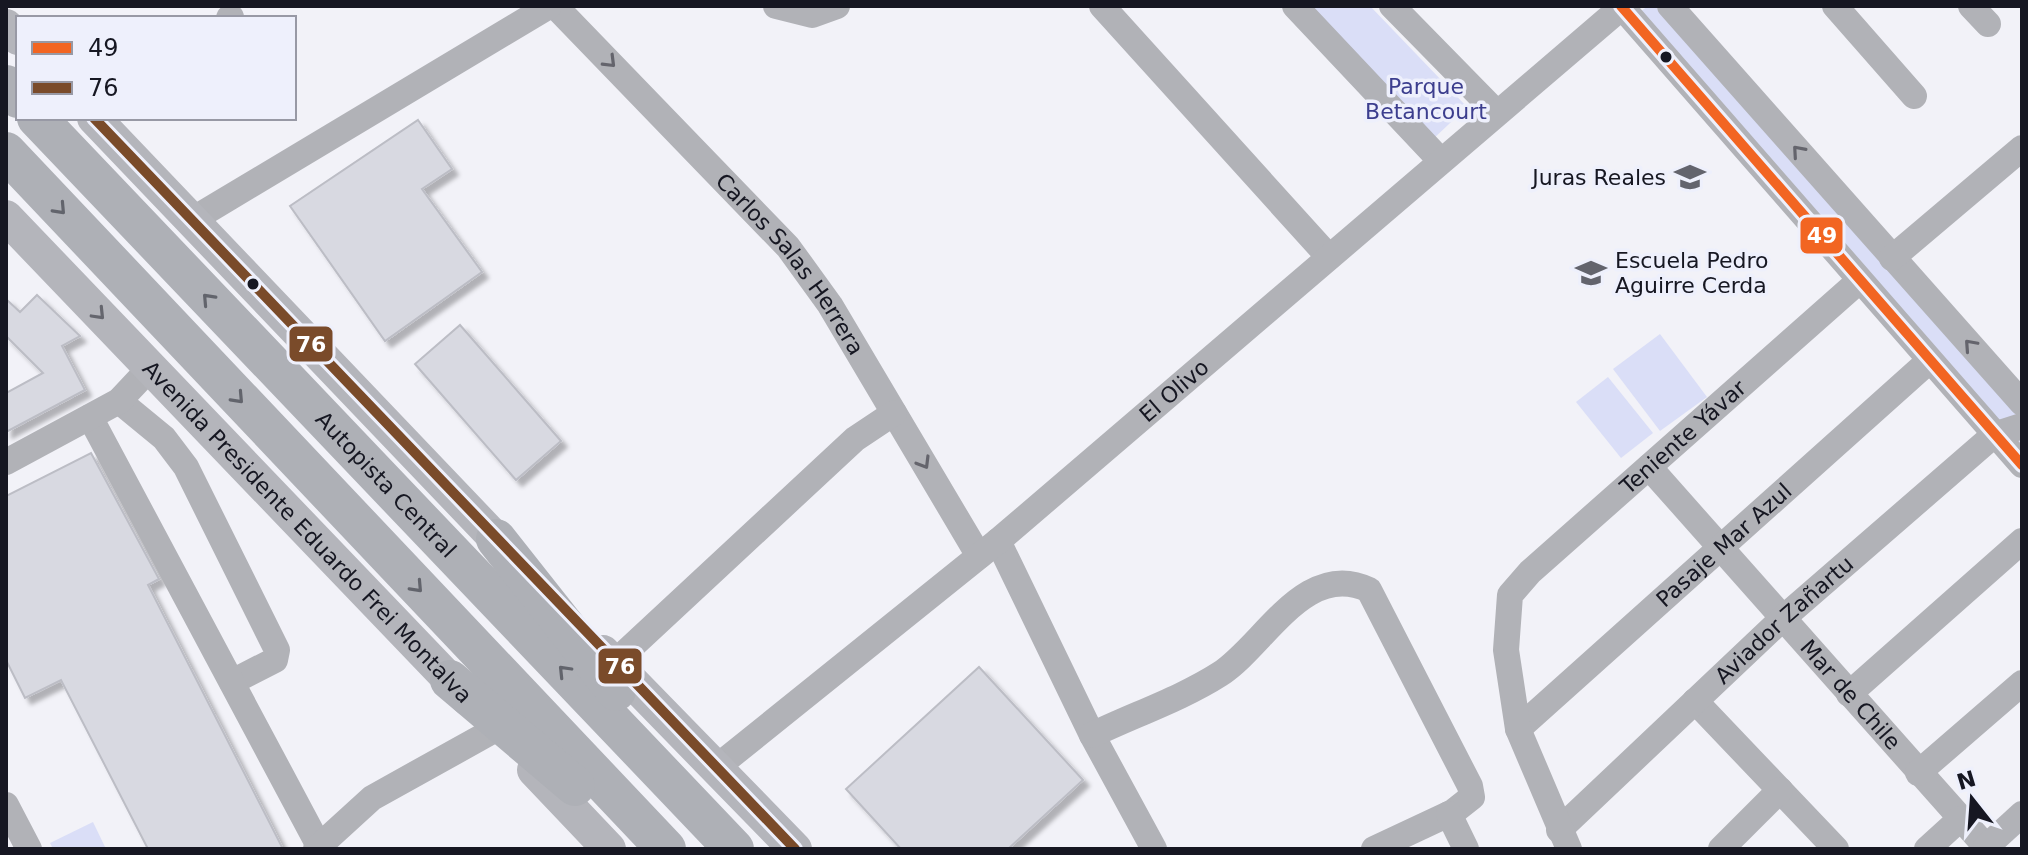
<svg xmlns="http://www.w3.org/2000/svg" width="2028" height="855" font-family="'DejaVu Sans',sans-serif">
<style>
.green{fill:#dadef7}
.building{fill:#d8d9e1;stroke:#bcbdc5;stroke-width:2;filter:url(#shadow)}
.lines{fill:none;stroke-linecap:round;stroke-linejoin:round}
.minor{stroke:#b1b2b7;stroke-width:26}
.major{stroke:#b4b5bb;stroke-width:34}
.highway{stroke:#aeb0b6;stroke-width:40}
.bus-1-casing{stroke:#eef0fc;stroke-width:16}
.bus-2-casing{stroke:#eef0fc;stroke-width:16}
.bus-1{stroke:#f26522;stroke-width:10}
.bus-2{stroke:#7a4b2a;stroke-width:10}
.oneway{stroke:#64646c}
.oneway2{stroke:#62646c}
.oneway3{stroke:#65666e}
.bus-dot{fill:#161722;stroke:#eef0fc;stroke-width:3}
.labels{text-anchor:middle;stroke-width:7;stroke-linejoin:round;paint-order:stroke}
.park-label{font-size:22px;fill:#3c3e8e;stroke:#eef0fc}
.poi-label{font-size:22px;fill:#161722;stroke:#eef0fc;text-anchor:end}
.street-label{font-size:22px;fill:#161722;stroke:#eef0fc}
.line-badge{stroke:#eef0fc;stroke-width:3}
.badge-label{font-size:22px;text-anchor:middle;font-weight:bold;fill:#fff}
</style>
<defs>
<filter id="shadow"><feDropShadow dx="6" dy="6" stdDeviation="2" flood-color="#0004"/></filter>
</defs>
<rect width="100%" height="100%" fill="#f2f2f8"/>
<!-- green -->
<g class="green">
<path d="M1310,6h60l97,101 -35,33z"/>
<path d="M1648,6h7l367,412v29l-385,-433z"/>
<path d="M1660,334l47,63 -47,34 -47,-62z"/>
<path d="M1608,377l45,56 -32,25 -45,-56z"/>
<path d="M93,822l13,27h-53l-3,-6z"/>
</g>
<!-- building -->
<g class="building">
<path d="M418,120l34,49 -30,20 60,83 -97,69 -95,-135z"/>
<path d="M37,295l43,41 -18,10 23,44 -79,42v-39l37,-20 -37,-37v-37l14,13z"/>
<path d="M460,325l101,116 -45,39 -101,-116z"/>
<path d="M91,453l68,126 -11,6 135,264h-135l-87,-169 -36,18 -19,-38v-164z"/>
<path d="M979,667l104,113 -75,69h-107l-55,-60z"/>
</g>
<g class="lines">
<!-- minor -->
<g class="minor">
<path id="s1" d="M555,6l233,241 42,58 149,251"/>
<path d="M776,6l36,9 25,-9"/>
<path d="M1102,6l227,251"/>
<path d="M1295,6l146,155"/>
<path d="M1392,6l105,107"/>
<path d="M1621,6l401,459"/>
<path d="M1670,6l352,397"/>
<path d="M1835,6l79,90"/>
<path d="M1971,6l17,18"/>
<path d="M229,18l2,-1"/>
<path d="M192,220l357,-214"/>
<path d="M1892,258l130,-110"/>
<path d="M119,401l45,37 22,29 91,183 -2,10 -43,22"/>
<path d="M90,417l229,429"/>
<path d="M6,462l113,-61 31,-33"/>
<path id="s2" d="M1649,467l339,382"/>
<path d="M998,541l94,194 62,114"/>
<path d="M614,663l241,-224 39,-26"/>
<path d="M1849,694l173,-153"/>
<path d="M1695,701l141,148"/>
<path id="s3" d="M1518,729l411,-368"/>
<path d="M1092,735c41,-20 89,-36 128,-61 44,-28 85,-115 149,-84l101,196 2,11 -19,15 -79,37"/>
<path id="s4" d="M717,767l281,-226 625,-535"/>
<path d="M1918,773l104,-90"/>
<path d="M6,805l23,44"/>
<path d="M1449,814l17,35"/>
<path id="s5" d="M1559,830l223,-211 212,-184 28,-9"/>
<path d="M1986,847l36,-33"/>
<path d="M316,849l56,-51 124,-69"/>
<path id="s6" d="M1569,849l-51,-120 -12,-79 4,-55 20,-23 329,-291"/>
<path d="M1721,849l59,-59"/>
<path d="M1927,849l33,-30"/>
</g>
<!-- major -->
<g class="major">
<path d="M6,26l12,12"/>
<path d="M94,118l420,440"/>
<path id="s7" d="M6,217l462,482"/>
<path d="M603,652l192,197"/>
<path d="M534,770l75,79"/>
</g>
<!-- highway -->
<g class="highway">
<path d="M6,85l12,13"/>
<path id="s8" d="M37,118l697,731"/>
<path d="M6,152l660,697"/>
<path d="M496,539l120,152"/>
<path d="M450,680l125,106"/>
</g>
<defs>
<path id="bus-1" d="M1621,6l401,459"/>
<path id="bus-2" d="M94,118l701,731"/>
</defs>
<!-- bus-1 casing -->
<use href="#bus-1" class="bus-1-casing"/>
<!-- bus-2 casing -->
<use href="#bus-2" class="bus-2-casing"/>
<!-- bus-1 -->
<use href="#bus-1" class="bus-1"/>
<!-- bus-2 -->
<use href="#bus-2" class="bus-2"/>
</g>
<!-- one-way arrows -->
<defs><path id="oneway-chevron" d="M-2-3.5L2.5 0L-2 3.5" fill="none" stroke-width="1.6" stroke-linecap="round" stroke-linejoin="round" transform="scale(2)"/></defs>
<g class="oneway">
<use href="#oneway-chevron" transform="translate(610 62) rotate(45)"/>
<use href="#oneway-chevron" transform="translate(1798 151) rotate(-131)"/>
<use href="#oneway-chevron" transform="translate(1970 345) rotate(-132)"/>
<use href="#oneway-chevron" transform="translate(924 463) rotate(59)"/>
</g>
<g class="oneway2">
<use href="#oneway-chevron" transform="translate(60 209) rotate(47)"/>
<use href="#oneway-chevron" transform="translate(208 299) rotate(-133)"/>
<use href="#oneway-chevron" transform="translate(238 398) rotate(47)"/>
<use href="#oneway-chevron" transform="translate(417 587) rotate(47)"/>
<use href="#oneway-chevron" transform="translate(564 671) rotate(-134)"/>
</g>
<use class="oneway3" href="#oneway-chevron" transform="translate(99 314) rotate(46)"/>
<!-- icons -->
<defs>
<symbol id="school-bare" viewBox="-9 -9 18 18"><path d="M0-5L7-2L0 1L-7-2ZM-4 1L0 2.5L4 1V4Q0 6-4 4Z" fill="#63646d" stroke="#eef0fc" stroke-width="2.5" paint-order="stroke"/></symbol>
</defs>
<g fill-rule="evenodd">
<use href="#school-bare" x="1668" y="155" width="44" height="44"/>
<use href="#school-bare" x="1569" y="251" width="44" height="44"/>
</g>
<!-- markers -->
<g class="bus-dot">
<circle cx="1666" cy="57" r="7"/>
<circle cx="253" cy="284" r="7"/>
</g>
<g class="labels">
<!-- park labels -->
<g class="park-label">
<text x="1426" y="94">Parque<tspan x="1426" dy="25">Betancourt</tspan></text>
</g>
<!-- poi labels -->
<g class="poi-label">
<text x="1666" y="185">Juras Reales</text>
<text x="1615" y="268" text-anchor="start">Escuela Pedro<tspan x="1615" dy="25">Aguirre Cerda</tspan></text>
</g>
<!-- street labels -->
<g class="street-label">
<text dy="8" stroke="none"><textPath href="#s1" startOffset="350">Carlos Salas Herrera</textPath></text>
<text dy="8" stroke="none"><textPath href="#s4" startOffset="592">El Olivo</textPath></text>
<text dy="8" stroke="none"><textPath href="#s6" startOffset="500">Teniente Yávar</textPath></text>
<text dy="8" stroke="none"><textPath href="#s8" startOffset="506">Autopista Central</textPath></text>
<text dy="8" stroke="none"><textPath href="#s7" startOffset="436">Avenida Presidente Eduardo Frei Montalva</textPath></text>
<text dy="8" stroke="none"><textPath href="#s3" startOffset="276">Pasaje Mar Azul</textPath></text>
<text dy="8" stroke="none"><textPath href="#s5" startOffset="308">Aviador Zañartu</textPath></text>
<text dy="8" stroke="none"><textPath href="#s2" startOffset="304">Mar de Chile</textPath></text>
</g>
</g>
<g class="line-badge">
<rect x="1799" y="216" width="45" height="39" rx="8" fill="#f26522"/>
<rect x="288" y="325" width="46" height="38" rx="8" fill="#7a4b2a"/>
<rect x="597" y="647" width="46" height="38" rx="8" fill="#7a4b2a"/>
</g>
<g class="badge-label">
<text x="1822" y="243">49</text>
<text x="311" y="352">76</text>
<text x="620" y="674">76</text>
</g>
<!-- border -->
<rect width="2028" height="855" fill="none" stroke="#161722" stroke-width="16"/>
<!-- legend -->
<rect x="16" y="16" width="280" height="104" fill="#eef0fc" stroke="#9899a5" stroke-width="2"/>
<rect x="32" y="42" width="40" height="12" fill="#f26522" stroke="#9899a5" stroke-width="2"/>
<text x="88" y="56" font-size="24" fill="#161722">49</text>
<rect x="32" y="82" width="40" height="12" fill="#7a4b2a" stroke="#9899a5" stroke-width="2"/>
<text x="88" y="96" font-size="24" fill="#161722">76</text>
<!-- north arrow -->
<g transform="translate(1972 799) rotate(343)" stroke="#eef0fc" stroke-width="6" paint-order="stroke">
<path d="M0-6L14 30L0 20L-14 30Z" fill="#161722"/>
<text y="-12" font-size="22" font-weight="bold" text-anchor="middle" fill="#161722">N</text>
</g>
</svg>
